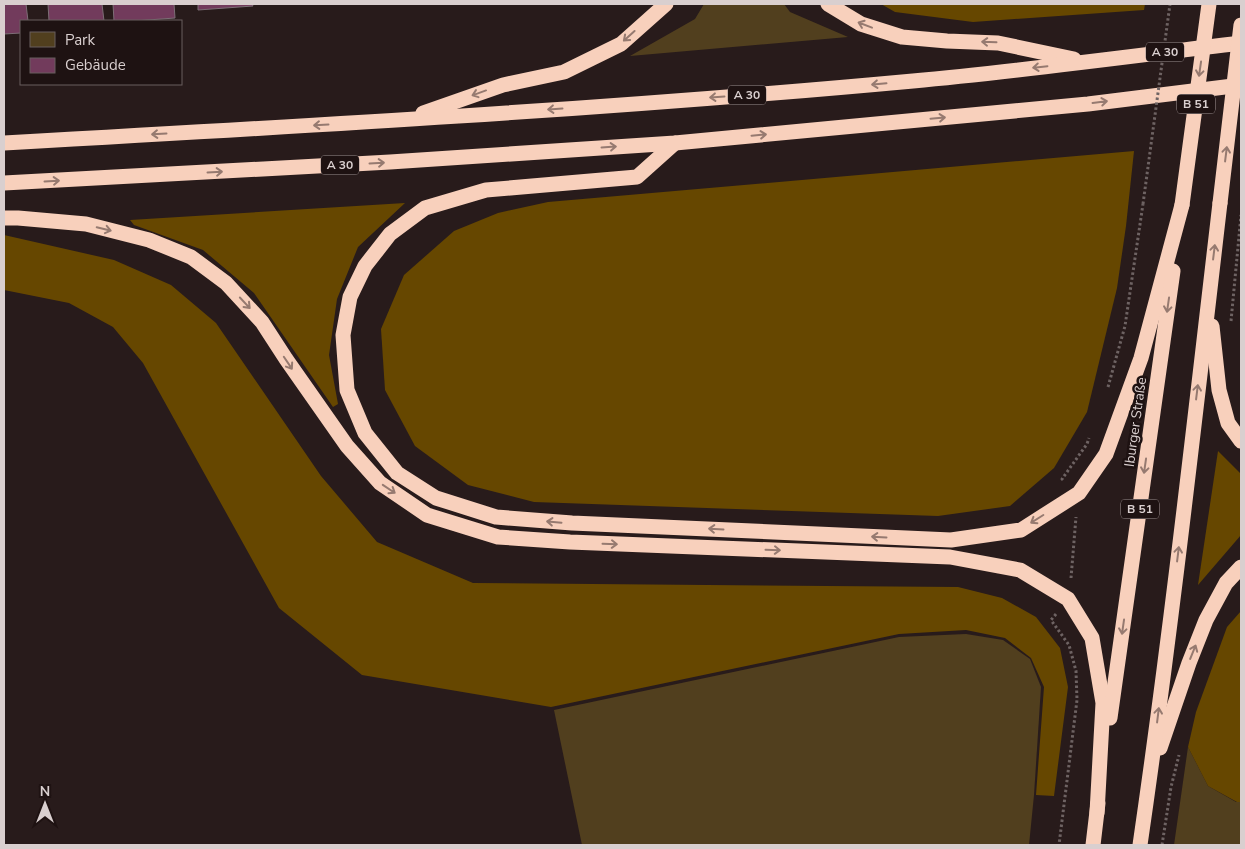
<svg xmlns="http://www.w3.org/2000/svg" width="1245" height="849" font-family="'Nunito Sans',sans-serif">
<style>
.green{fill:#513f1e}
.forest{fill:#664700}
.building{fill:#723b5c;stroke:#7d6e76}
.lines{fill:none;stroke-linecap:round;stroke-linejoin:round}
.path{stroke:#6e6363;stroke-width:3;stroke-dasharray:2.5 2.5;stroke-linecap:butt}
.highway{stroke:#f8d0bc;stroke-width:15}
.path-bridge{stroke:#6e6363;stroke-width:3;stroke-dasharray:2.5 2.5;stroke-linecap:butt}
.highway-bridge{stroke:#f8d0bc;stroke-width:15}
.oneway{stroke:#967a70}
.labels{text-anchor:middle;stroke-width:5;stroke-linejoin:round;paint-order:stroke}
.shield{fill:#1e1212;stroke:#a19696;stroke-width:1}
.shield-label{font-size:12px;font-weight:bold;fill:#d9cfcf}
.street-label{font-size:14px;fill:#d9cfcf;stroke:#1e1212}
</style>
<rect width="100%" height="100%" fill="#281b1b"/>
<!-- green -->
<g class="green">
<path d="M704,4h80l6,8 58,25 -218,19 65,-37z"/>
<path d="M966,634l37,6 27,19 11,28 -7,108 -5,50h-447l-28,-135 345,-73z"/>
<path d="M1188,747l20,39 28,16h5v43h-67z"/>
</g>
<!-- forest -->
<g class="forest">
<path d="M881,4h264l-1,6 -171,12 -78,-10z"/>
<path d="M1134,151l-8,75 -9,62 -30,124 -33,56 -44,38 -72,10 -404,-14 -66,-17 -53,-39 -30,-56 -4,-61 23,-54 50,-44 44,-18 50,-11z"/>
<path d="M405,203l-47,44 -21,52 -8,56 9,49 -5,3 -79,-114 -51,-43 -69,-25 -4,-5z"/>
<path d="M4,235l110,25 57,25 45,38 105,153 56,66 96,41 485,4 44,11 34,19 24,31 8,39 -14,109 -18,-1 8,-108 -13,-29 -26,-20 -39,-8 -67,4 -348,73 -189,-32 -83,-67 -136,-245 -30,-36 -44,-24 -65,-13z"/>
<path d="M1218,451l23,23v61l-43,50z"/>
<path d="M1241,611v191h-4l-29,-16 -20,-39 8,-35 31,-85z"/>
</g>
<!-- building -->
<g class="building">
<path d="M4,4h22l2,17h-7v12l-17,1z"/>
<path d="M48,4h54l2,17h-55z"/>
<path d="M113,4h61l1,14 -41,3h-20z"/>
<path d="M198,4h54l1,2 -55,4z"/>
</g>
<g class="lines">
<!-- path -->
<g class="path">
<path d="M1231,321l10,-106"/>
<path d="M1108,387l17,-61 18,-122"/>
<path d="M1063,480l-1,-1 25,-35 2,-6"/>
<path d="M1071,578l5,-61"/>
<path d="M1056,614l-5,6 18,25 7,26 1,29 -18,145"/>
<path d="M1162,845l9,-58 8,-32"/>
</g>
<!-- highway -->
<g class="highway">
<path d="M828,4l33,20 41,13 45,4 51,2 76,16"/>
<path d="M423,113l80,-28 61,-13 57,-28 45,-40"/>
<path d="M4,143c303,-17 606,-34 909,-62 109,-10 219,-25 328,-38"/>
<path d="M675,143l-38,34 -151,13 -61,18 -35,26 -25,32 -15,31 -7,38 4,55 18,43 32,40 39,25 60,19 76,6 379,17 70,-10 58,-37 27,-39 35,-96 41,-153"/>
<path d="M4,183l386,-21 285,-19 413,-39 153,-19"/>
<path d="M4,218h14l68,6 63,16 42,17 35,26 36,39 24,37 61,87 33,37 47,32 71,22 72,5 380,15 70,13 48,29 24,39 11,65 -6,110"/>
<path d="M1212,326l7,64 9,33 13,18"/>
<path d="M1110,718l63,-447"/>
<path d="M1160,748l29,-85 17,-43 20,-37 15,-16"/>
<path d="M1093,845l5,-42"/>
<path d="M1140,845c31,-213 55,-428 80,-642"/>
</g>
<!-- path-bridge -->
<path class="path-bridge" d="M1143,204l27,-200"/>
<!-- highway-bridge -->
<g class="highway-bridge">
<path d="M1220,203l21,-178"/>
<path d="M1182,205l27,-201"/>
</g>
</g>
<!-- one-way arrows -->
<defs><path id="oneway-shaft" d="M-6 0H5M1.5-3L5.5 0L1.5 3" fill="none" stroke-width="1.6" stroke-linecap="round" stroke-linejoin="round" transform="scale(1.25)"/></defs>
<g class="oneway">
<use href="#oneway-shaft" transform="translate(865 25) rotate(-159)"/>
<use href="#oneway-shaft" transform="translate(629 36) rotate(138)"/>
<use href="#oneway-shaft" transform="translate(989 42) rotate(-178)"/>
<use href="#oneway-shaft" transform="translate(1040 67) rotate(174)"/>
<use href="#oneway-shaft" transform="translate(1200 69) rotate(98)"/>
<use href="#oneway-shaft" transform="translate(879 84) rotate(175)"/>
<use href="#oneway-shaft" transform="translate(479 93) rotate(160)"/>
<use href="#oneway-shaft" transform="translate(717 97) rotate(176)"/>
<use href="#oneway-shaft" transform="translate(1100 102) rotate(-7)"/>
<use href="#oneway-shaft" transform="translate(555 109) rotate(176)"/>
<use href="#oneway-shaft" transform="translate(938 118) rotate(-5)"/>
<use href="#oneway-shaft" transform="translate(321 125) rotate(177)"/>
<use href="#oneway-shaft" transform="translate(159 134) rotate(177)"/>
<use href="#oneway-shaft" transform="translate(759 135) rotate(-5)"/>
<use href="#oneway-shaft" transform="translate(609 147) rotate(-4)"/>
<use href="#oneway-shaft" transform="translate(1226 154) rotate(-83)"/>
<use href="#oneway-shaft" transform="translate(377 163) rotate(-3)"/>
<use href="#oneway-shaft" transform="translate(215 172) rotate(-3)"/>
<use href="#oneway-shaft" transform="translate(52 181) rotate(-3)"/>
<use href="#oneway-shaft" transform="translate(104 229) rotate(14)"/>
<use href="#oneway-shaft" transform="translate(1214 252) rotate(-83)"/>
<use href="#oneway-shaft" transform="translate(245 303) rotate(47)"/>
<use href="#oneway-shaft" transform="translate(1168 305) rotate(98)"/>
<use href="#oneway-shaft" transform="translate(288 363) rotate(56)"/>
<use href="#oneway-shaft" transform="translate(1197 392) rotate(-83)"/>
<use href="#oneway-shaft" transform="translate(1145 466) rotate(98)"/>
<use href="#oneway-shaft" transform="translate(389 489) rotate(34)"/>
<use href="#oneway-shaft" transform="translate(1037 519) rotate(148)"/>
<use href="#oneway-shaft" transform="translate(554 522) rotate(-175)"/>
<use href="#oneway-shaft" transform="translate(716 529) rotate(-177)"/>
<use href="#oneway-shaft" transform="translate(879 537) rotate(-177)"/>
<use href="#oneway-shaft" transform="translate(610 544) rotate(2)"/>
<use href="#oneway-shaft" transform="translate(773 550) rotate(2)"/>
<use href="#oneway-shaft" transform="translate(1178 554) rotate(-83)"/>
<use href="#oneway-shaft" transform="translate(1123 627) rotate(98)"/>
<use href="#oneway-shaft" transform="translate(1193 652) rotate(-68)"/>
<use href="#oneway-shaft" transform="translate(1158 715) rotate(-83)"/>
</g>
<g class="labels">
<!-- shield labels -->
<g class="shield">
<rect x="1146" y="42.5" width="38" height="19" rx="4"/>
<rect x="728" y="85.5" width="38" height="19" rx="4"/>
<rect x="1177" y="94.5" width="38" height="19" rx="4"/>
<rect x="321" y="155.5" width="38" height="19" rx="4"/>
<rect x="1121" y="499.5" width="38" height="19" rx="4"/>
</g>
<g class="shield-label">
<text x="1165" y="56">A 30</text>
<text x="747" y="99">A 30</text>
<text x="1196" y="108">B 51</text>
<text x="340" y="169">A 30</text>
<text x="1140" y="513">B 51</text>
</g>
<!-- street labels -->
<g class="street-label">
<text transform="translate(1135 422) rotate(-82)" y="5">Iburger Straße</text>
</g>
</g>
<!-- border -->
<rect width="1245" height="849" fill="none" stroke="#d9cfcf" stroke-width="10"/>
<!-- legend -->
<rect x="20" y="20" width="162" height="65" fill="#1e1212" stroke="#695e5e"/>
<rect x="30" y="32" width="25" height="15" fill="#513f1e" stroke="#695e5e"/>
<text x="65" y="45" font-size="15" fill="#d9cfcf">Park</text>
<rect x="30" y="58" width="25" height="15" fill="#723b5c" stroke="#695e5e"/>
<text x="65" y="70" font-size="15" fill="#d9cfcf">Gebäude</text>
<!-- north arrow -->
<g transform="translate(45 804)" stroke="#1e1212" stroke-width="4" paint-order="stroke">
<path d="M0-4L9 19L0 12L-9 19Z" fill="#d9cfcf"/>
<text y="-8" font-size="14" font-weight="bold" text-anchor="middle" fill="#d9cfcf">N</text>
</g>
</svg>
